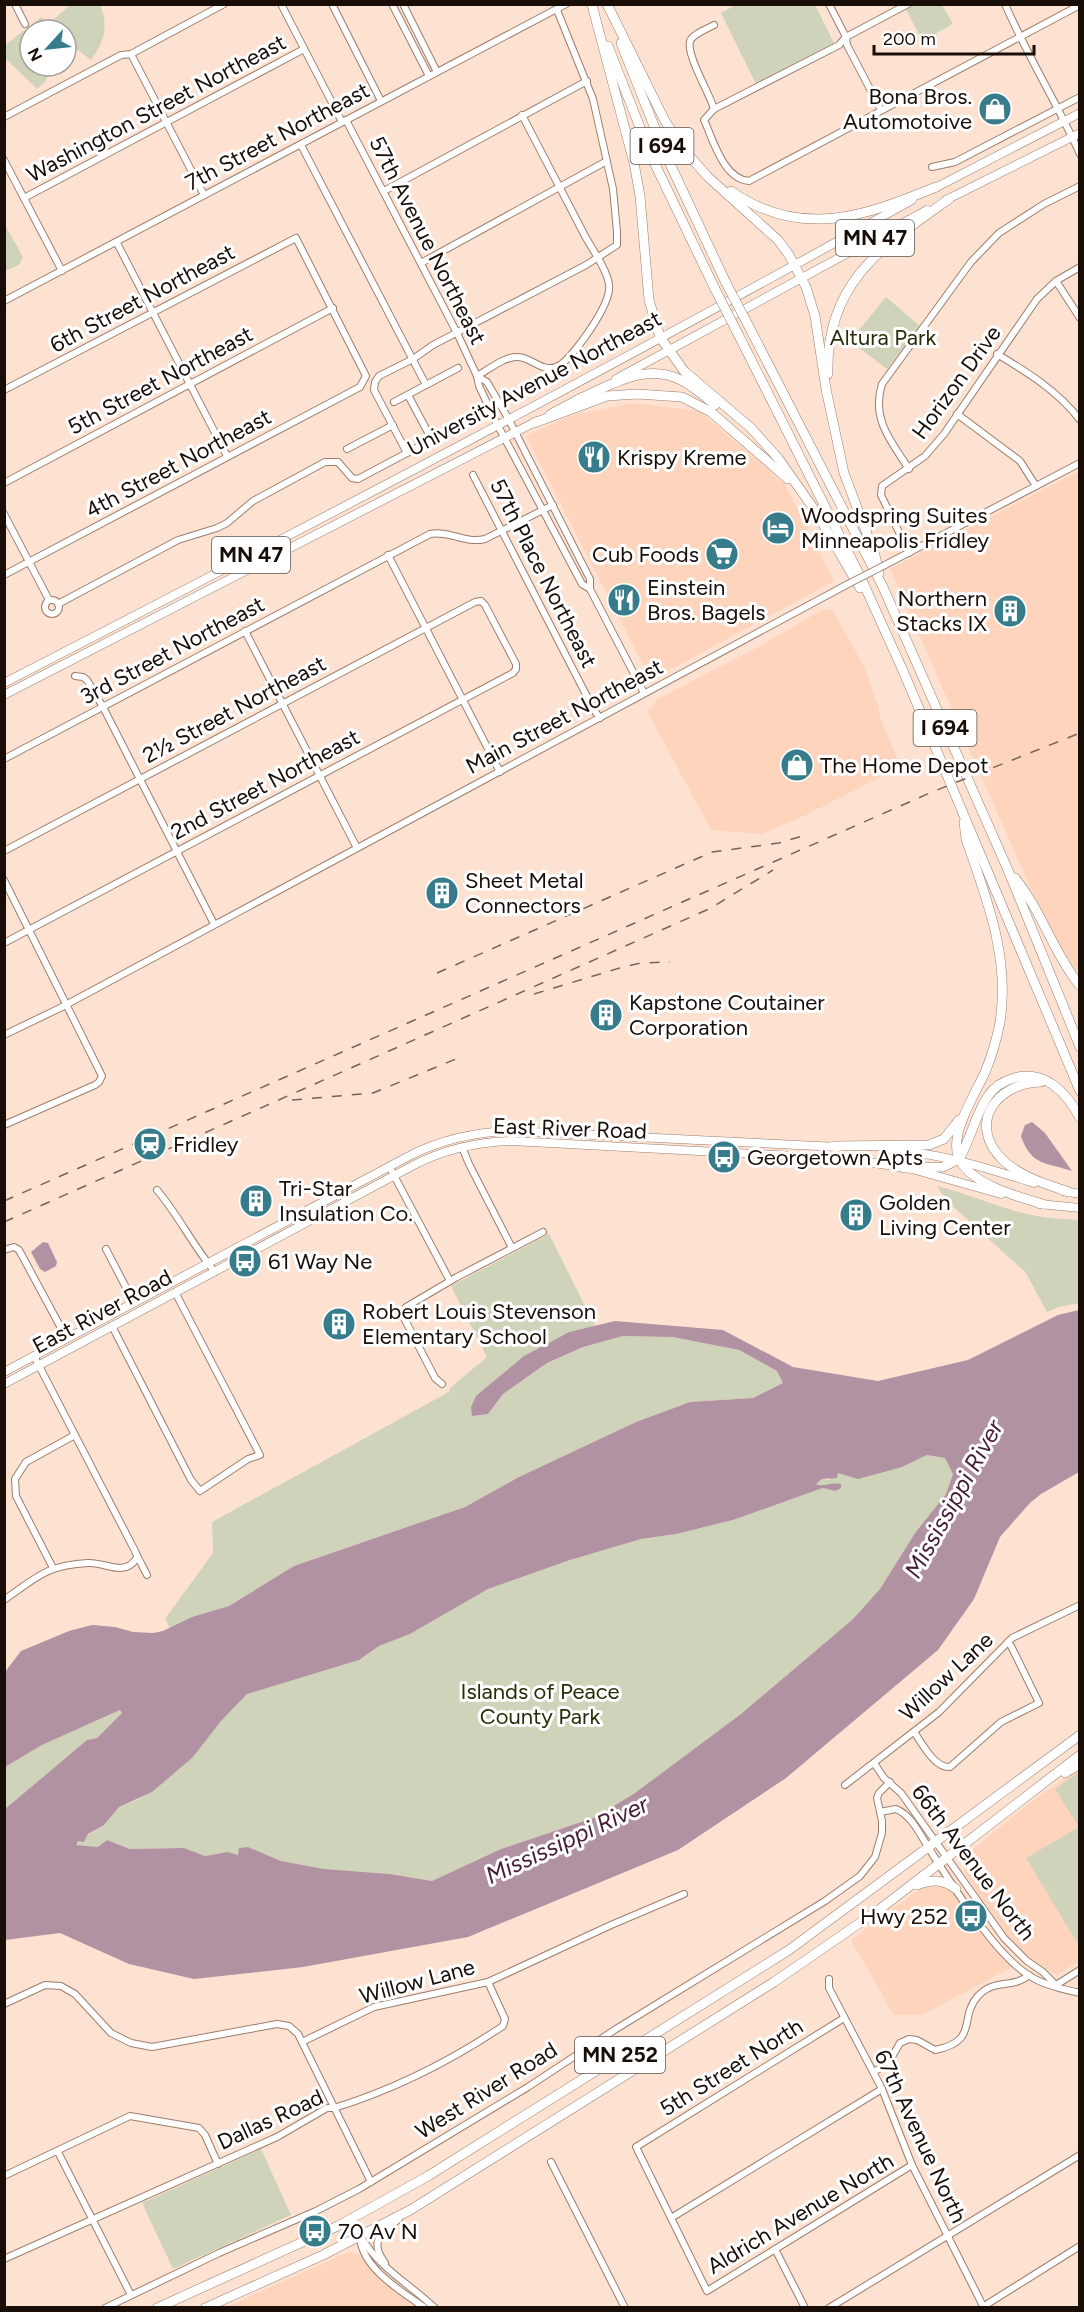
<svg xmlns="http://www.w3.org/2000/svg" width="1084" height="2312" font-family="Figtree,sans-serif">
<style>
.built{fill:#fed4bd}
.green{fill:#ced3b9}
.water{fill:#b092a2;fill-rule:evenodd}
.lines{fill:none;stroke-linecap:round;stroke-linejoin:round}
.minor-casing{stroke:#9c7d6c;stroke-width:8}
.major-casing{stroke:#9c7d6c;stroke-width:9}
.highway-casing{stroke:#9c7d6c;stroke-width:10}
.minor{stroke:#fff;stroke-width:6}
.major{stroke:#fff;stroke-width:8}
.highway{stroke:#fff;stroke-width:9}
.rail{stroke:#756359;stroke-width:1.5;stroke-dasharray:10 10;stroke-linecap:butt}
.minor-bridge-casing{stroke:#9c7d6c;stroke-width:8;stroke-linecap:butt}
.highway-bridge-casing{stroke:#9c7d6c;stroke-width:10;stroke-linecap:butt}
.minor-bridge{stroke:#fff;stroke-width:6}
.highway-bridge{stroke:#fff;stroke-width:9}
.labels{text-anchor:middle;stroke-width:6;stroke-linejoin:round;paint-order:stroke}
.shield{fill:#fff;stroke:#5e5651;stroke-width:1.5}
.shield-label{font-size:21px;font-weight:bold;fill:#190d07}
.poi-label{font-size:22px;fill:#190d07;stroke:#fff;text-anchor:start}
.street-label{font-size:22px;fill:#190d07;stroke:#fff}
.park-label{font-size:22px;fill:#282c06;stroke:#fff}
.water-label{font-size:24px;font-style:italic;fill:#461d35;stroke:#fff}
</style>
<rect width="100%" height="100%" fill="#fde2d2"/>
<!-- built -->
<g class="built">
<path d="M631,403l68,8 85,72 50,98 -183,99 -125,-244 43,-20z"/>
<path d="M1079,471v503l-17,-23 -20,-37 -152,-345z"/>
<path d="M832,609l32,57 14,40 2,11 21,50 -99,50 -40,17 -51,-4 -64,-119 11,-12 104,-54 60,-35z"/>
<path d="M1079,1768v193l-22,14 -26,-16 -21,-19 -45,-66 -2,-9 6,-13 58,-47z"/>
<path d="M926,1884l23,2 48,64 15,17 -90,48h-28l-43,-75z"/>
<path d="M351,2252l9,3 20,24 39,28 -195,1 122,-55z"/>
</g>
<!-- green -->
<g class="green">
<path d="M70,5h30c9,20 4,38 -9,55l-25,-19v-11h-36v36h23l-8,16 -8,7 -32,-31v-13l37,-28 10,13 -1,-8z"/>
<path d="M736,5h79l19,38 -78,41 -35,-71z"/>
<path d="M915,5h27l11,19 -31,17 -16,-32z"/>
<path d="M4,223l19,34 -3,7 -15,7z"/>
<path d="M886,297l34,29 -33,43 -37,-28z"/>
<path d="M937,1186c25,6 48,16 72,23 22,8 47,10 70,11v83l-20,4 -12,5 -21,-39 -79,-72z"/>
<path d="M549,1234l46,92 -26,6 -45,24 -36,58 15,-20 44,-31 36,-16 40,-11 50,1 66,13 38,21 6,12 -30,15 -63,4 -54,20 -117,55 -54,30 -171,59 -65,40 -59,22 -5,-9 48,-66 -1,-31 237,-130 1,-4 37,-31 -36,-71z"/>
<path d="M927,1455l18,3 8,16 -7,20 -31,39 -35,56 -27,30 -112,95 -106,79 -39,24 -95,32 -69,32 -42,-7 -66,-5 -43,-8 -33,-14 -10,8 -12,-3 -21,4 -21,-8 -54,1 -23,-9 -9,7 -22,-2 2,-4 26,-16 15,-18 22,-9 52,-41 28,-36 26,-27 112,-34 20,-14 31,-12 78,-45 79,-28 74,-22 35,-5 57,-14 84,-30 6,-2 12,3 -7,-8 -4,3 -8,-1v-1l6,-5 7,1 9,-7 64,-6z"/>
<path d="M120,1710l2,3 -25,25 -10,2 -82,69v-42l37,-22z"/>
<path d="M1079,1772v174l-53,-88 53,-31 -24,-38z"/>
<path d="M261,2149l30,66 -118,54 -31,-66z"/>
</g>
<!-- water -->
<g class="water">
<path d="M1032,1122l13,11 27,38c-26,-9 -41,-5 -51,-35l4,-11z"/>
<path d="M43,1242l5,1 9,19 -1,4 -11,6 -5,-3 -9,-17z"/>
<path d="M1079,1310v162l-38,22 -11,9 -30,34 -26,62 -36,51 -152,128 -108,72 -210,87 -165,30 -109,12 -65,-15 -69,-31 -55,7v-131l82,-69 10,-2 25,-25 -2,-3 -78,35 -37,22v-95l16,-21 48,-20 23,-6 23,2 18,5 20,1 10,-2 29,-14 37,-11 65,-40 171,-59 54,-30 117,-55 54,-20 63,-4 30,-15 -6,-12 -38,-21 -66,-13 -50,-1 -40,11 -36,16 -44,31 -15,20 -16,2 -1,-9 5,-11 48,-40 45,-24 46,-11 108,9 70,37 85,14 90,-21 90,-45zM927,1455l18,3 8,16 -7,20 -31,39 -35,56 -27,30 -112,95 -106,79 -39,24 -95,32 -69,32 -42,-7 -66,-5 -43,-8 -33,-14 -9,1 -1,7 -11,-3 -22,4 -21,-8 -54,1 -23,-9 -9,7 -22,-2 2,-4 6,1 4,-8 16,-9 15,-18 33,-15 41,-35 28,-36 26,-27 112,-34 20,-14 31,-12 78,-45 79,-28 74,-22 35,-5 57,-14 84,-30 6,-2 12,3 6,-3v-4c-10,-2 -15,2 -24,1l-1,-1 6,-5 15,-1 1,-5 20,6 44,-12z"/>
</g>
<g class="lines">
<defs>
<g id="minor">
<path d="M15,4l10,20"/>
<path d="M281,4l61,118"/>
<path d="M332,4l49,97"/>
<path d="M392,4l37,72"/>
<path d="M403,4l34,68"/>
<path d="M829,4l17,33 1,8 34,65"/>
<path d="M908,4l-62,33 -7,8 -125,64 -10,11c9,19 19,59 45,61l331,-176"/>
<path d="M1005,4c22,51 52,99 75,150"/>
<path d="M714,25c-7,4 -21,9 -24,16 -4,14 20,53 24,68"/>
<path d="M131,54l73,141"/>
<path d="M4,117l117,-62 10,-1 93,-50"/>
<path d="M346,120l111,213 20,43 2,10 18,38 85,160 8,5 54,104"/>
<path d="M301,145l125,240"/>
<path d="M4,160l58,111"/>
<path d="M932,167l23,-5 125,-65"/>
<path d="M384,191l203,-110"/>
<path d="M24,198l280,-149"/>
<path d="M117,243l110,213"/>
<path d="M421,263l184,-101"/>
<path d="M1056,281l24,37"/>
<path d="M4,301l562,-297"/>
<path d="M997,354c30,18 61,37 83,66"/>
<path d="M477,376c11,-6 28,-20 41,-19 16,1 25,18 42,8 15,-10 52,-62 49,-80 -1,-14 -17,-36 -24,-49 -21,-40 -42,-81 -63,-121"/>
<path d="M477,376l10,6 21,36 82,161v10"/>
<path d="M4,390l292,-152 70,138 -6,11 -356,188"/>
<path d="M408,395l24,45"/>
<path d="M394,402l64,-34"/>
<path d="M957,414l63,47 16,25"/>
<path d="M347,449l46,-24"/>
<path d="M407,453l-33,-63 1,-8 4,-6 34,-17 20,-14 153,-80 31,-20v-13l-4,-43 -20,-90 -36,-89"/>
<path d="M909,469c-18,-28 -38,-50 -27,-85l89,-122 28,-29 45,-29 36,-18"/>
<path d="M473,475l121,235 6,8"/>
<path d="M4,483l329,-175"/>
<path d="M4,514l45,86"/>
<path d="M909,553l-28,-58 1,-9 43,-30 19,-22 93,-135 19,-18 24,-14"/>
<path d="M388,555l112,217"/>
<path d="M885,565l195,-102"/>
<circle cx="52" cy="607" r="7"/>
<path d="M58,604l120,-64 39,-12 10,-5 26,-22 72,-39h13l14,16 6,1 94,-50"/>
<path d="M245,631l112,217"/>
<path d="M75,676l8,1 4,3 16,27 111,217"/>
<path d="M4,759l426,-225c19,-4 35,10 55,5l68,-34"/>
<path d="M4,851l471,-249 6,-1 4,4 31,59v5l-3,4 -509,270"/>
<path d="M4,880l98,196 -3,6 -4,3 -91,40"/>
<path d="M4,1035l56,-27 788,-424"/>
<path d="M462,1147l7,17 43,84"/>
<path d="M389,1166l61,115"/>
<path d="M157,1190c22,26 36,56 58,82"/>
<path d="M106,1249l28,54"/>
<path d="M4,1250l10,-3 5,3 48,89"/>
<path d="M112,1326l79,154 9,11 48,-32 12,-4 -85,-163"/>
<path d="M34,1356l100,193c4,9 8,16 13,26"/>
<path d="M442,1384l-7,-6 -31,-60 2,-11 51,-30 86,-45"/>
<path d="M53,1568l-37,-72 -1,-17 11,-17 49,-27"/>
<path d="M4,1600c33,-23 43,-35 84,-37 17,-1 36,14 48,-4"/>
<path d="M914,1732c8,11 20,36 36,35l51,-45 38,-19 -28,-57 -3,-4"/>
<path d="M874,1763l10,15 17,15 103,145 23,23 16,11 13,13"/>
<path d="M845,1785l94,-73 73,-74 68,-33"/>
<path d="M880,1812l16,-3c15,6 24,25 32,38 24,37 69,113 107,132 13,7 31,11 45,14"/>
<path d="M829,1979v9l53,101 30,76 72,143"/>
<path d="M1056,1985l24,-15"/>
<path d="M4,2004l41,-19 16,1 14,8 36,39 20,10 21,4 125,-23 12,2 9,8 73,148"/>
<path d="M844,2018l-208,129 71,144 205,-126"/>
<path d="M302,2042l72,-35 114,-25 123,-57 73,-31"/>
<path d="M874,2072l15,-10 11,-19 9,-4 8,1 18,10c45,-9 23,-32 43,-54 16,-18 36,-7 51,-21"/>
<path d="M58,2152l73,143"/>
<path d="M551,2162l74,146"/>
<path d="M4,2176l126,-60 69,12 6,7 13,29"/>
<path d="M671,2218l211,-129"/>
<path d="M351,2219c23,48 48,56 84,89"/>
<path d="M360,2238c3,31 41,53 65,70"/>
<path d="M775,2249l30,59"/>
<path d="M4,2259l273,-122 50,-29h7c59,-18 118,-48 169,-82l2,-7 -17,-37"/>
<path d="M385,2263c-17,-23 -3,-30 14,-44"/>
<path d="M105,2308l114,-55 97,-42 43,-22 169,-102 88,-58 209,-128 35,-25 15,-19 7,-24v-12l-5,-23 2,-5 11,-11"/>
<path d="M829,2308l251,-153"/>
<path d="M981,2308l99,-62"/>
</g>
<g id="major">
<path d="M933,189l147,-76"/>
<path d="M946,200l134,-67"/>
<path d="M616,379l311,-169"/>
<path d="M550,414l32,-17"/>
<path d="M4,683c305,-157 609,-316 908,-483"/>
<path d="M4,695l533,-274"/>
<path d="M883,1149c57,4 97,17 151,34"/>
<path d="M1063,1191l17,3"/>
<path d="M1039,1204l41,4"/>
<path d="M4,1372l405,-216c33,-17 66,-24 103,-25l326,16"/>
<path d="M4,1384l410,-219c31,-16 63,-23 98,-24l338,18 62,10 89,25"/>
</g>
<g id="highway">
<path d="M607,4l58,117 20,30 23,26 70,63 11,15 17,32 9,29 11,73 18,84 31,82 4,18"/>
<path d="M592,5l42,158 6,33 9,104 11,37 24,34 67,57 27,30 38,54 44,76"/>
<path d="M621,43l43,108 62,132"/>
<path d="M608,46l44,112 63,131"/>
<path d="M731,191c70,49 134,25 205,-4"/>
<path d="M745,319l138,268 125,283 72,177"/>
<path d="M734,326l127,252 43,95 176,418"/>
<path d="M828,374c-3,-91 55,-128 121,-175"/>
<path d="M579,399c31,-14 67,-37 102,-19 12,6 23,16 34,25"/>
<path d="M534,423l73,-27 30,-2 45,3 29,15 77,67"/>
<path d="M964,822l2,17c21,60 44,119 34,183 -3,16 -8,33 -14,48 -10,23 -36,62 -28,86 9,27 60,41 85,48"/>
<path d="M1015,878c26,32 38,74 65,108"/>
<path d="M1041,1082c-45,1 -74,42 -39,77 18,18 44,25 67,33"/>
<path d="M833,1146l96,-1 15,-6 15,-19"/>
<path d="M904,1168l39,-1 16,-8c12,-20 16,-44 29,-63 6,-9 16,-15 26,-18 31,-9 53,15 66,40"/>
<path d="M1065,1773l15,-9"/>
<path d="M917,1885c15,-6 26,-6 39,4"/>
<path d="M157,2308l183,-83 88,-49 361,-226 291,-215"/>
<path d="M205,2308l118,-53 89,-46 362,-227 106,-73 200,-154"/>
</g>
</defs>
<!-- minor casing -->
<use href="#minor" class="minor-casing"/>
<!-- major casing -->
<use href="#major" class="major-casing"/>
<!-- highway casing -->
<use href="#highway" class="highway-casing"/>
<!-- minor -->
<use href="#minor" class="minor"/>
<!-- major -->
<use href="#major" class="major"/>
<!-- highway -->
<use href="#highway" class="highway"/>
<!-- rail -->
<g class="rail">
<path d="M437,973l275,-121 67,-9 30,-9"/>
<path d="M534,994l89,-27 18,-4 29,-1"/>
<path d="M292,1100l81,-7 83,-34"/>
<path d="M4,1201l928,-409 148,-59"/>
<path d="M4,1222l707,-314 62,-38"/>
</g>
<defs>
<path id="minor-bridge" d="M848,584l37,-19"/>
<g id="highway-bridge">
<path d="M726,283l19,36"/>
<path d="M715,289l19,37"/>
</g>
</defs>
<!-- minor-bridge casing -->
<use href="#minor-bridge" class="minor-bridge-casing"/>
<!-- highway-bridge casing -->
<use href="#highway-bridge" class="highway-bridge-casing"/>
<!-- minor-bridge -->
<use href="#minor-bridge" class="minor-bridge"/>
<!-- highway-bridge -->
<use href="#highway-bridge" class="highway-bridge"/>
</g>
<!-- icons -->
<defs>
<symbol id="shop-disc" viewBox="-11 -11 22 22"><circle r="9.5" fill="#377c8a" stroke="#fff"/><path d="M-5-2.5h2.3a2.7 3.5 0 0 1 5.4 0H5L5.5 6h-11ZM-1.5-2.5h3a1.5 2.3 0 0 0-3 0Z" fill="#fff"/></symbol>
<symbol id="restaurant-disc" viewBox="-11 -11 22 22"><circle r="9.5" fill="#377c8a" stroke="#fff"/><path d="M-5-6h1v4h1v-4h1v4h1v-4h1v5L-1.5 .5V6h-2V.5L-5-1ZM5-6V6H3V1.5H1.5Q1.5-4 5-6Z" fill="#fff"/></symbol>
<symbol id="hotel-disc" viewBox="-11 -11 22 22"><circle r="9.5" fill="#377c8a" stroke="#fff"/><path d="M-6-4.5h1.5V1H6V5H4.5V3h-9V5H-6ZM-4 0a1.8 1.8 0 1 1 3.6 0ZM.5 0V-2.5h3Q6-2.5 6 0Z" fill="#fff"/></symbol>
<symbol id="supermarket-disc" viewBox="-11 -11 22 22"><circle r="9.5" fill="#377c8a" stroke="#fff"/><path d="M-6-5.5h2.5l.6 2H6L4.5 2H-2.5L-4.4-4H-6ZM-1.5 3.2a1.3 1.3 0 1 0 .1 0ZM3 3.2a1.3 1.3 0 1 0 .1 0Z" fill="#fff"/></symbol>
<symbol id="building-disc" viewBox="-11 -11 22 22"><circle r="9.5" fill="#377c8a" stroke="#fff"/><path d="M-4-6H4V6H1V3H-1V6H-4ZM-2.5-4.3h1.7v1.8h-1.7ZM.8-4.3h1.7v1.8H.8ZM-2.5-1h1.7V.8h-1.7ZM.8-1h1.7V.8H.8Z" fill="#fff"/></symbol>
<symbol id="station-disc" viewBox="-11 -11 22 22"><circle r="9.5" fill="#377c8a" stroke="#fff"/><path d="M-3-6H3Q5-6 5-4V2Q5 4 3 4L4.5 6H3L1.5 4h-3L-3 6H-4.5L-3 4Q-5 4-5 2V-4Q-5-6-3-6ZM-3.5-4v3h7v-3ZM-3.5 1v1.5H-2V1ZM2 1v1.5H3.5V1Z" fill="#fff"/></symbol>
<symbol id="bus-disc" viewBox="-11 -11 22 22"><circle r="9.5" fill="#377c8a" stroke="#fff"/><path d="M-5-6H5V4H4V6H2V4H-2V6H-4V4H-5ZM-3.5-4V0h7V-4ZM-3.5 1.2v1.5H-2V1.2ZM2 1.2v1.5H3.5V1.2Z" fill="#fff"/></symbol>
</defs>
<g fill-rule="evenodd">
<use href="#shop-disc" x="976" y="90" width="38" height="38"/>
<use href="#restaurant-disc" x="575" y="438" width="38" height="38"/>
<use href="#hotel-disc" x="759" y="509" width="38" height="38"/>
<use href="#supermarket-disc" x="703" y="535" width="38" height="38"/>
<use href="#restaurant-disc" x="605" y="581" width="38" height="38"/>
<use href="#building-disc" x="991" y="592" width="38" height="38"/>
<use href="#shop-disc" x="778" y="746" width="38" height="38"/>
<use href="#building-disc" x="423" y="874" width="38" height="38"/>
<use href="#building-disc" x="587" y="996" width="38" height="38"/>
<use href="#station-disc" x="131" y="1125" width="38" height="38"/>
<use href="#bus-disc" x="705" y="1138" width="38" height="38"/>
<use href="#building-disc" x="237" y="1182" width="38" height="38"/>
<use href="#building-disc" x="837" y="1196" width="38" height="38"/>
<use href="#bus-disc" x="226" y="1242" width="38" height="38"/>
<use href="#building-disc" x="320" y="1305" width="38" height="38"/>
<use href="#bus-disc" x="952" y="1897" width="38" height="38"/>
<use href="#bus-disc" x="296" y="2212" width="38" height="38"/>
</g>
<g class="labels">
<!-- shield labels -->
<g class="shield">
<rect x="630.5" y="128" width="63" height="36" rx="4.5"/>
<rect x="836" y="220" width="78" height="36" rx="4.5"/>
<rect x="212" y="537" width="78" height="36" rx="4.5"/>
<rect x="913.5" y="710" width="63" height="36" rx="4.5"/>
<rect x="575" y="2037" width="90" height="36" rx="4.5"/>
</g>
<g class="shield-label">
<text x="662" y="153">I 694</text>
<text x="875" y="245">MN 47</text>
<text x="251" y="562">MN 47</text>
<text x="945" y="735">I 694</text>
<text x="620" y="2062">MN 252</text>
</g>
<!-- poi labels -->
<g class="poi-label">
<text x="972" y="104" text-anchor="end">Bona Bros.<tspan x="972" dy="25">Automotoive</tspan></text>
<text x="617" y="465">Krispy Kreme</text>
<text x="801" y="523">Woodspring Suites<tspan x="801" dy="25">Minneapolis Fridley</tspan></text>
<text x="699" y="562" text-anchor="end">Cub Foods</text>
<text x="647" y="595">Einstein<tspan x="647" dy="25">Bros. Bagels</tspan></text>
<text x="987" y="606" text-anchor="end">Northern<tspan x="987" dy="25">Stacks IX</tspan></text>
<text x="820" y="773">The Home Depot</text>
<text x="465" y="888">Sheet Metal<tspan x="465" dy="25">Connectors</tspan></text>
<text x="629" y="1010">Kapstone Coutainer<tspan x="629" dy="25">Corporation</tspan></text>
<text x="173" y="1152">Fridley</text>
<text x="747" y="1165">Georgetown Apts</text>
<text x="279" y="1196">Tri-Star<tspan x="279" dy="25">Insulation Co.</tspan></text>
<text x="879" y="1210">Golden<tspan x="879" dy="25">Living Center</tspan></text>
<text x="268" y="1269">61 Way Ne</text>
<text x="362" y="1319">Robert Louis Stevenson<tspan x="362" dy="25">Elementary School</tspan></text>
<text x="948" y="1924" text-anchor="end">Hwy 252</text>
<text x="338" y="2239">70 Av N</text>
</g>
<!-- street labels -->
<g class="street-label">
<text transform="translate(156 108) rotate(-28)" y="8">Washington Street Northeast</text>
<text transform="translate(277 136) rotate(-28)" y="8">7th Street Northeast</text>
<text transform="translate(428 240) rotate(63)" y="8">57th Avenue Northeast</text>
<text transform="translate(142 298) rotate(-28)" y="8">6th Street Northeast</text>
<text transform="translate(160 380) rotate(-28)" y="8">5th Street Northeast</text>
<text transform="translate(956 382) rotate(-54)" y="8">Horizon Drive</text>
<text transform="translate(534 383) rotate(-28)" y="8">University Avenue Northeast</text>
<text transform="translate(178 463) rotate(-28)" y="8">4th Street Northeast</text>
<text transform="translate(544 573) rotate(63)" y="8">57th Place Northeast</text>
<text transform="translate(172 650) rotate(-28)" y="8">3rd Street Northeast</text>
<text transform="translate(234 709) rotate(-28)" y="8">2½ Street Northeast</text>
<text transform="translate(564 716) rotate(-28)" y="8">Main Street Northeast</text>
<text transform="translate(265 784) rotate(-28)" y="8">2nd Street Northeast</text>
<text transform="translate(570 1128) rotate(2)" y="8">East River Road</text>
<text transform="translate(102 1311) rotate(-28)" y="8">East River Road</text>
<text transform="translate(946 1676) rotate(-43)" y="8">Willow Lane</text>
<text transform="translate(974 1862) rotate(53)" y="8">66th Avenue North</text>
<text transform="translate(417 1981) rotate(-15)" y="8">Willow Lane</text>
<text transform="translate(731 2067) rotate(-32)" y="8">5th Street North</text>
<text transform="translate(486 2090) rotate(-32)" y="8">West River Road</text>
<text transform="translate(270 2119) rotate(-25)" y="8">Dallas Road</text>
<text transform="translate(921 2136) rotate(65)" y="8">67th Avenue North</text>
<text transform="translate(800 2213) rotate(-31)" y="8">Aldrich Avenue North</text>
</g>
<!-- park labels -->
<g class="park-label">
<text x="883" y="345">Altura Park</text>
<text x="540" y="1699">Islands of Peace<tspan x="540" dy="25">County Park</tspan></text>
</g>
<!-- water labels -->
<g class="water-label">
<text transform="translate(954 1499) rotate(-61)" y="8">Mississippi River</text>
<text transform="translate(567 1840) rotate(-25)" y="8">Mississippi River</text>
</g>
</g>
<!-- border -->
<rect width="1084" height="2312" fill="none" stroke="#190d07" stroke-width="12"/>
<!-- north arrow -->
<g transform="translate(48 48) rotate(243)"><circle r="28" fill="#ffffff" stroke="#a39e9c" stroke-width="1.5"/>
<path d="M0-4.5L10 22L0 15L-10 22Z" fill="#377c8a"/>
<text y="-9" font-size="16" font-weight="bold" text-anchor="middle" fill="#190d07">N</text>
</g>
<!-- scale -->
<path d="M874 45v9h160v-9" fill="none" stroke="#190d07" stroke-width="3"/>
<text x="883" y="45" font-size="18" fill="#190d07" stroke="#ffffff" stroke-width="4.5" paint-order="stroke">200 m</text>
</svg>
